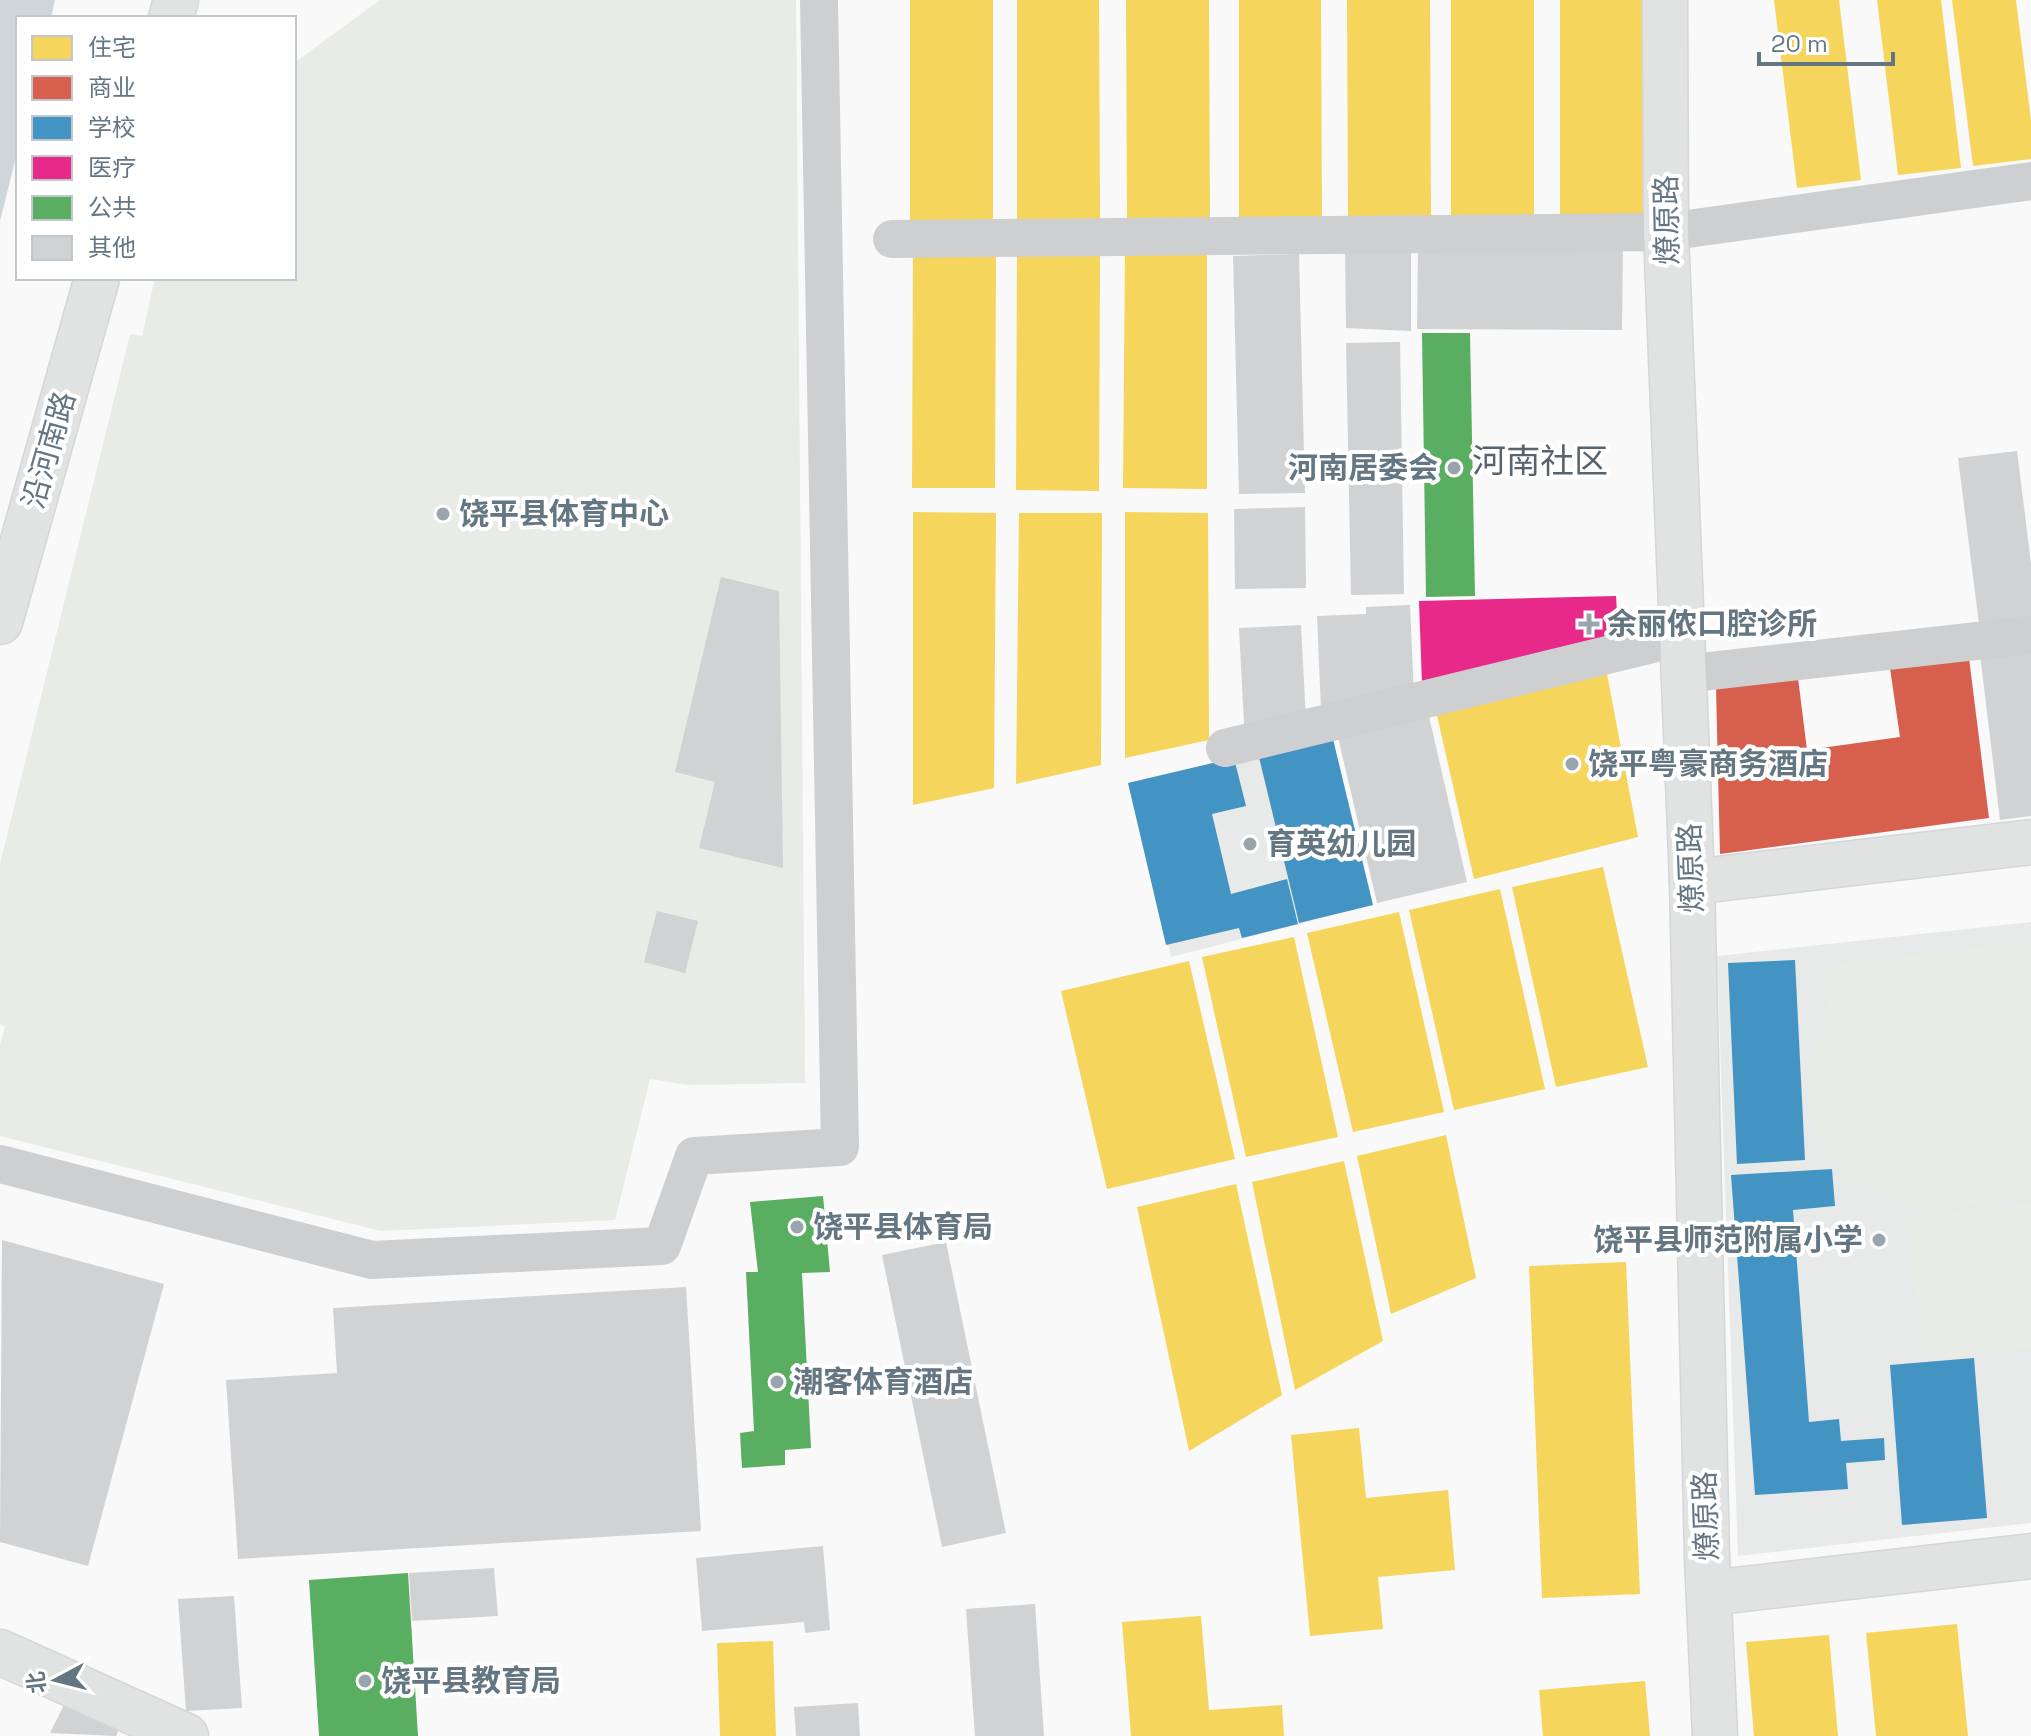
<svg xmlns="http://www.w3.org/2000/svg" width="2031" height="1736" font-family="'Space Grotesk','Noto Sans SC',sans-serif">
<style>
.built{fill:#e8e9e9}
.green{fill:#e8ebe6}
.water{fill:#ced6d9}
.homes{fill:#f6d55c}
.shops{fill:#d6604d}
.schools{fill:#4393c3}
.health{fill:#e7298a}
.public{fill:#5aae61}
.building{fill:#d0d2d3}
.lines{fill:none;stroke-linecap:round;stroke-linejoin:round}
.secondary-casing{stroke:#d5d6d7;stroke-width:47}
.street{stroke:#cecfd0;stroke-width:38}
.secondary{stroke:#e1e2e2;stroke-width:44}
.poi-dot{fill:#99a4ac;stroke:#fff;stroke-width:3}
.labels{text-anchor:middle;stroke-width:8;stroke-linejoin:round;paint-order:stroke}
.street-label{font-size:30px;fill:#657683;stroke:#fff}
.poi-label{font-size:30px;font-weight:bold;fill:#657683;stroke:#fff;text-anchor:start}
.quarter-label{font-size:34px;fill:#57646e;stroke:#fff}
</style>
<rect width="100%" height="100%" fill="#f9f9f9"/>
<!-- built -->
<g class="built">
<path d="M1332,735l41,170 -202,52 -43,-174z"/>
<path d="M2031,922v601l-293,33 -21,-600z"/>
</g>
<!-- green -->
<g class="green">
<path d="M380,0h416l9,1083 -116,2 -39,-6 -35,141 -234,11 -381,-95v-91l5,-19 -5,-2v-160l130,-530 12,2 13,-58h139v-215z"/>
<path d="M2031,941v256l-95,12 -24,-1 -45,-18 -20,-14 -15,-19 -21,-45 -1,-49 19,-46 -6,-51z"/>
<path d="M2031,1203v145l-108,12 -16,-143z"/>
</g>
<!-- water -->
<path class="water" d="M0,0h55l-4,18h-33v131l-18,72z"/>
<!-- homes -->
<g class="homes">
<rect x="910" y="0" width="83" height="222"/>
<path d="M1017,0h82l1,219h-83z"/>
<path d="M1126,0h83l1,223h-83z"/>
<path d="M1239,0h82l1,221h-83z"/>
<path d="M1347,0h83l1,219h-83z"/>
<rect x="1451" y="0" width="83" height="219"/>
<rect x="1560" y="0" width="83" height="220"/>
<path d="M1774,0h65l22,180 -64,8z"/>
<path d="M1877,0h64l20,168 -63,7z"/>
<path d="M1952,0h64l15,120v39l-58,7z"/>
<path d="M913,250l83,1 -1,237h-83z"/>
<path d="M1125,251h82v238l-84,-1z"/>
<path d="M1017,253h83l-1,238 -83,-1z"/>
<path d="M913,512l83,1 -2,275 -81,17z"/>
<path d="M1125,512l83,1 1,227 -84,18z"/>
<path d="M1019,513h83l-1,252 -85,19z"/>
<path d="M1607,674l31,163 -164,42 -38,-168z"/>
<path d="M1603,867l45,200 -92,20 -44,-200z"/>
<path d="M1500,889l45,200 -91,21 -45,-200z"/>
<path d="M1399,912l45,200 -91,20 -46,-199z"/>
<path d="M1294,937l44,200 -92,20 -44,-200z"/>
<path d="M1189,961l46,198 -128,30 -46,-198z"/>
<path d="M1446,1135l30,143 -85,36 -34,-158z"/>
<path d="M1344,1161l39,180 -88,49 -43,-208z"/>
<path d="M1236,1184l46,211 -93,56 -52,-244z"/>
<path d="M1626,1262l14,332 -98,4 -13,-332z"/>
<path d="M1359,1428l7,70 82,-8 7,80 -77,7 5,52 -73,7 -19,-201z"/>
<path d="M1201,1616l8,94 73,-5 2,31h-153l-9,-114z"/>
<path d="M1957,1624l11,112h-92l-10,-103z"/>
<path d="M1829,1635l9,101h-84l-8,-94z"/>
<path d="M773,1641l3,95h-56l-3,-93z"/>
<path d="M1645,1681l5,55h-107l-4,-46z"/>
</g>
<!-- shops -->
<path class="shops" d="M1969,658l20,160 -269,36 -4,-166 82,-10 9,72 93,-13 -10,-69z"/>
<!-- schools -->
<g class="schools">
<path d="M1332,735l41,170 -74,18 -41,-170z"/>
<path d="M1234,758l12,48 -34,8 19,80 56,-15 11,45 -56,14 -3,-10 -73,17 -38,-162z"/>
<path d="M1795,960l10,200 -68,4 -9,-201z"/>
<path d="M1832,1169l3,37 -42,4 16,212 30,-3 2,22 43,-3 1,22 -39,3 2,26 -93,6 -24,-320z"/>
<path d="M1974,1358l13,160 -85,7 -12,-160z"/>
</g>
<!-- health -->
<path class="health" d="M1616,596l3,47 -197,41 -3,-83z"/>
<!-- public -->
<g class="public">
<path d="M1422,333h48l5,263 -49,1z"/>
<path d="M823,1196l7,76 -28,1 9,175 -26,2v15l-43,3 -2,-35 14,-2 -8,-159h12l-8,-70z"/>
<path d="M408,1573l10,163h-99l-10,-156z"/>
</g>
<!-- building -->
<g class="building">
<path d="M1345,249h66v82l-65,-3z"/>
<path d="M1418,249l205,1 -1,80 -205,-1z"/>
<path d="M1299,254l6,239 -66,1 -6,-238z"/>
<path d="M1400,342l4,252 -53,1 -5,-252z"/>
<path d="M2017,451l14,112v54l-52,7 -21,-166z"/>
<path d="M1305,507l1,81 -71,1 -1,-80z"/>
<path d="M721,577l58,14 4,277 -84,-20 16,-66 -40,-10z"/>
<path d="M1410,605l4,91 -93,14 -4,-94 49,-2v-7z"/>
<path d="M1301,625l5,95 -62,4 -5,-96z"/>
<path d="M2031,648v168l-31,4 -20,-166z"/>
<path d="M1428,712l39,170 -90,21 -40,-170z"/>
<path d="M657,911l41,10 -13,52 -41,-11z"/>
<path d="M2,1240l162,44 -76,282 -88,-24z"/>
<path d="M946,1242l60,291 -64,14 -60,-292z"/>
<path d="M686,1287l15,244 -463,28 -12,-179 111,-7 -4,-65z"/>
<path d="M823,1546l7,84 -25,3 -1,-11 -102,9 -6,-73z"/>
<path d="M494,1568l4,48 -86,5 -3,-48z"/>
<path d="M234,1596l8,112 -56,3 -8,-112z"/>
<path d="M1035,1604l9,132h-69l-9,-127z"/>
<path d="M66,1701l54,26 -4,9 -66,-3z"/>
<path d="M858,1703l2,33h-64l-2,-29z"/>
</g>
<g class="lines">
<defs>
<g id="secondary">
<path d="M1665,0l1,232 26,650 15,675 8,179"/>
<path d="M171,18l5,-18"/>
<path d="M0,622l97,-344"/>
<path d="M1692,882l339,-40"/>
<path d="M1709,1593l322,-37"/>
<path d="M0,1652l186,84"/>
</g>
</defs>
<!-- secondary casing -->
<use href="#secondary" class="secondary-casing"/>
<!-- street -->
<g class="street">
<path d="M892,239l774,-7 365,-51"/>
<path d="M1684,674l347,-39"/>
<path d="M1225,748l456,-111"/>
<path d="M0,1164l372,96 290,-14 32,-90 146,-9 -21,-1147"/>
</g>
<!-- secondary -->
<use href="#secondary" class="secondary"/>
</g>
<!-- markers -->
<g class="poi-dot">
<circle cx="1454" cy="468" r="8"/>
<circle cx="443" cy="514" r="8"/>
<path d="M1585 612h8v8h8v8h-8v8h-8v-8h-8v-8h8z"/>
<circle cx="1572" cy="764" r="8"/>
<circle cx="1250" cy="844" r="8"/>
<circle cx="797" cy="1227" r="8"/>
<circle cx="1879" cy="1240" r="8"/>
<circle cx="777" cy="1382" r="8"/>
<circle cx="365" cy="1681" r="8"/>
</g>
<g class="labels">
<!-- street labels -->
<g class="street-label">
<text transform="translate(1667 220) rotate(-91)" y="10">燎原路</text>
<text transform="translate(49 450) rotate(-74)" y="10">沿河南路</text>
<text transform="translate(1691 868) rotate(-92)" y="10">燎原路</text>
<text transform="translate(1706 1516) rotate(-92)" y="10">燎原路</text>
</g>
<!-- poi labels -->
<g class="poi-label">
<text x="1438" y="478" text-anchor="end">河南居委会</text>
<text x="459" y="524">饶平县体育中心</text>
<text x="1607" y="634">余丽侬口腔诊所</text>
<text x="1588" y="774">饶平粤豪商务酒店</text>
<text x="1266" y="854">育英幼儿园</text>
<text x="813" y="1237">饶平县体育局</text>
<text x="1863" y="1250" text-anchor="end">饶平县师范附属小学</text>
<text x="793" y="1392">潮客体育酒店</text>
<text x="381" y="1691">饶平县教育局</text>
</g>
<!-- quarter labels -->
<g class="quarter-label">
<text x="1540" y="473">河南社区</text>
</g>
</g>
<!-- legend -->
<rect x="16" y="16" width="280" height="264" fill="#ffffff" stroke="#c1c8cd" stroke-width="2"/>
<rect x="32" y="36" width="40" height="24" fill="#f6d55c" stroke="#c1c8cd" stroke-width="2"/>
<text x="88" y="56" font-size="24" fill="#657683">住宅</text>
<rect x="32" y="76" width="40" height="24" fill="#d6604d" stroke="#c1c8cd" stroke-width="2"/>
<text x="88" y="96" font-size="24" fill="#657683">商业</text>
<rect x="32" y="116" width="40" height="24" fill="#4393c3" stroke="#c1c8cd" stroke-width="2"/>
<text x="88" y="136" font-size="24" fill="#657683">学校</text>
<rect x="32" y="156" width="40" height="24" fill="#e7298a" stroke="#c1c8cd" stroke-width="2"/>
<text x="88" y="176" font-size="24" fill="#657683">医疗</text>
<rect x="32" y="196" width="40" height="24" fill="#5aae61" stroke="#c1c8cd" stroke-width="2"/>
<text x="88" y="216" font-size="24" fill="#657683">公共</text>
<rect x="32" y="236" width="40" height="24" fill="#d0d2d3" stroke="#c1c8cd" stroke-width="2"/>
<text x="88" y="256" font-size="24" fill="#657683">其他</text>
<!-- north arrow -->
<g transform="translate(56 1680) rotate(263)" stroke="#ffffff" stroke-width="6" paint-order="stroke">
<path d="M0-6L14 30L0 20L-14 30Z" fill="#657683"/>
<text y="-12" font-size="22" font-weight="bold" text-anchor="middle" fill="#657683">北</text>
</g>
<!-- scale -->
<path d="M1759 52v12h134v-12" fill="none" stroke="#657683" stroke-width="4"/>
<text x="1771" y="52" font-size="24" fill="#657683" stroke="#ffffff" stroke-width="6" paint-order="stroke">20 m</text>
</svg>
